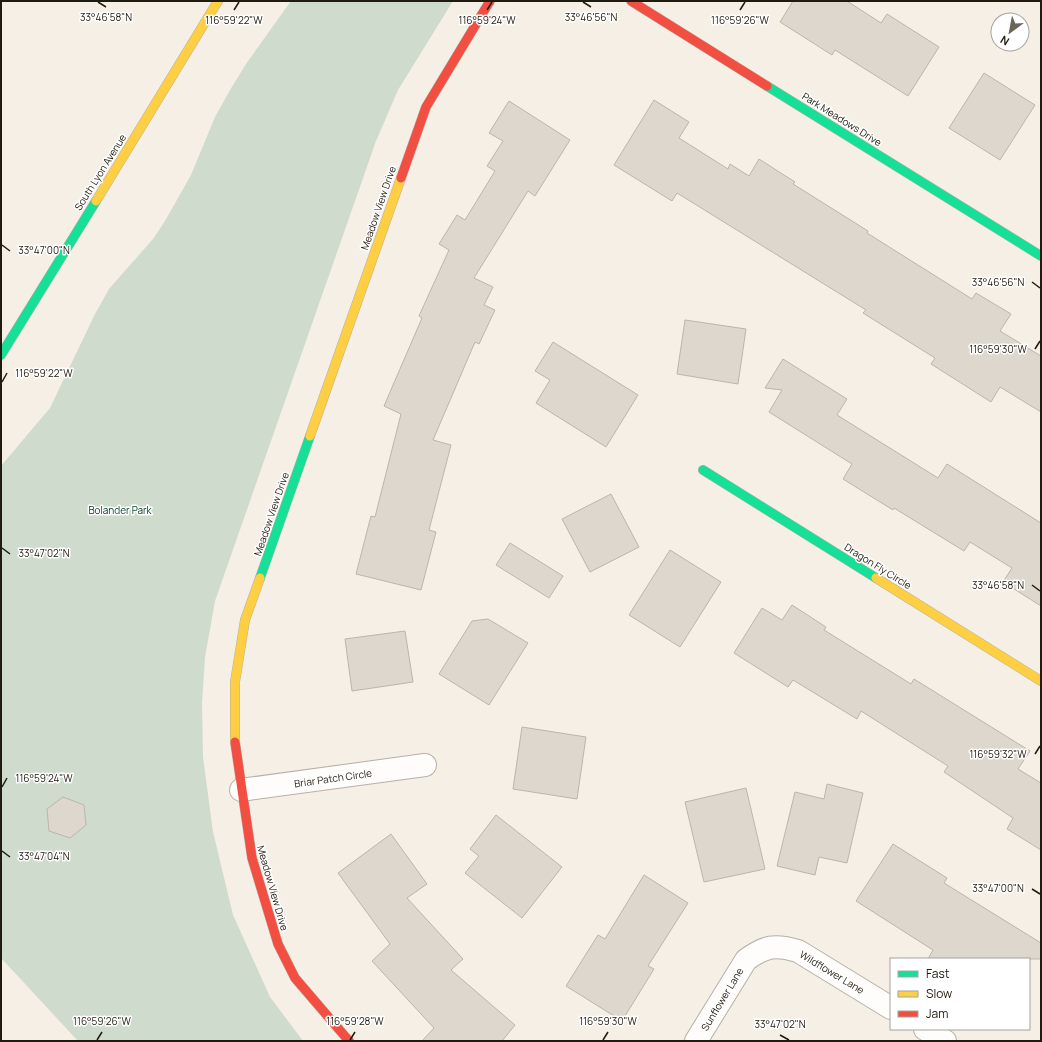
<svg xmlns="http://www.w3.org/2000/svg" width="1042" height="1042" font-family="Manrope,sans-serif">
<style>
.green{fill:#cedbcd}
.building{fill:#ddd7cd;stroke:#bcb5ab}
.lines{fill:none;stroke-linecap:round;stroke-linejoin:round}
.street-casing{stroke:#b6b0a6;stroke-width:24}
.fast-casing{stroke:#b6b0a6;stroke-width:10}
.slow-casing{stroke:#b6b0a6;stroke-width:10}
.jam-casing{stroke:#b6b0a6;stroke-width:10}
.street{stroke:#fefdfb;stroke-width:22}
.fast{stroke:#16e098;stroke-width:9}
.slow{stroke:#ffcf43;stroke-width:9}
.jam{stroke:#f24e42;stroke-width:9}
.ticks{fill:none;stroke:#211a0f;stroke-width:1.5}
.labels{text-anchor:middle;stroke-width:3;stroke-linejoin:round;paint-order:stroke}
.street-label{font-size:10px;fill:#211a0f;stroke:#fff}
.park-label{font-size:10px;fill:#003c22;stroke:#fff}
.ticks-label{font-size:10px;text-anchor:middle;fill:#211a0f;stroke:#fff;stroke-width:3;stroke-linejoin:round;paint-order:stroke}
</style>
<rect width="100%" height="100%" fill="#f5efe5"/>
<!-- green -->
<path class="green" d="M291,1h162l-55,89 -22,51 -161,460 -10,56 -3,46 1,54 10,75 20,83 37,82 33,44h-225l-77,-83v-492l49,-58 45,-94 14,-25 44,-50 12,-18 26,-46 24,-58 15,-27 16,-26z"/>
<!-- building -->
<g class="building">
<path d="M793,1h54l34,22 6,-9 52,33 -31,49 -73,-46 -3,5 -52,-33z"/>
<path d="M984,73l51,32 -35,55 -51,-32z"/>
<path d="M654,100l35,22 -10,16 49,31 2,-5 19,12 10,-17 36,23 -2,2 75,47 -1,2 105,66 4,-6 35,21 -11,17 41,25v56l-41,-25 -9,15 -60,-38 4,-6 -72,-45 3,-3 -189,-117 -5,8 -58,-36z"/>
<path d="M509,101l61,39 -35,56 -7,-5 -54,87 19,9 -9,18 11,5 -16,34 -4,-2 -42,98 18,5 -22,85 7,2 -15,58 -65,-16 15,-58 4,1 26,-103 -17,-8 38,-88 -3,-2 30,-66 -10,-6 18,-29 8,5 30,-49 -8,-5 16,-25 -14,-8z"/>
<path d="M685,320l61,9 -8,55 -61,-10z"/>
<path d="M553,342l85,53 -32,52 -70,-44 14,-23 -15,-9z"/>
<path d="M783,359l64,40 -10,16 101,63 9,-14 94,59v83l-38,-24 9,-14 -42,-26 -6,9 -70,-43 -1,2 -50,-31 9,-15 -83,-52 13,-22 -17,-2z"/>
<path d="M611,494l28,53 -49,25 -28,-53z"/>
<path d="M510,543l53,33 -14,22 -53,-33z"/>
<path d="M670,550l51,32 -41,65 -51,-32z"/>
<path d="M792,605l34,22 -2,3 87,54 3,-5 116,72 -12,18 23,14v67l-34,-21 6,-11 -69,-46 4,-6 -87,-55 -4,8 -64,-39 -5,7 -54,-34 28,-45 20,12z"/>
<path d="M488,619l40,24 -39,62 -50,-31 33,-53z"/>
<path d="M405,631l8,51 -61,9 -7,-52z"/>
<path d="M522,727l64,10 -9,62 -64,-10z"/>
<path d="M827,784l36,9 -16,70 -28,-6 -4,18 -38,-9 18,-74 29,7z"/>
<path d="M746,788l19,81 -61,13 -19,-80z"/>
<path d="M63,797l21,8 2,20 -16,13 -21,-7 -2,-22z"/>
<path d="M496,815l66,52 -40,51 -57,-45 14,-17 -9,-7z"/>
<path d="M391,834l36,50 -20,14 56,61 -12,11 64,55 -13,16h-80l12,-13 -62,-67 18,-17 -52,-71z"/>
<path d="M893,844l54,34 -3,5 97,60v16h-113l5,-9 -77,-49z"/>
<path d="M644,875l44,28 -40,63 6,3 -32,52 -56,-35 32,-51 7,4z"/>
</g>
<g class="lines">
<defs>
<g id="street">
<path d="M241,790l184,-25"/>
<path d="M925,1029l20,12"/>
<path d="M696,1041l50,-81c19,-14 29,-16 52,-9l93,57"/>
</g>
<g id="fast">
<path d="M767,86l274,170"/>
<path d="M1,355l95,-154"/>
<path d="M703,470l173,108"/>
<path d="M260,578l50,-142"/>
</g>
<g id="slow">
<path d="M96,201l122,-200"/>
<path d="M310,436l91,-258"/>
<path d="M876,578l165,103"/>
<path d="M235,742v-60l10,-62 15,-42"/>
</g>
<g id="jam">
<path d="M631,1l136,85"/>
<path d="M401,178l25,-71 64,-106"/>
<path d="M235,742l17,116 26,86 17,34 54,63"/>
</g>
</defs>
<!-- street casing -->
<use href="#street" class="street-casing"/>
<!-- fast casing -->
<use href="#fast" class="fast-casing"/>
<!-- slow casing -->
<use href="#slow" class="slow-casing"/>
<!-- jam casing -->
<use href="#jam" class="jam-casing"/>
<!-- street -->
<use href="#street" class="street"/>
<!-- fast -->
<use href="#fast" class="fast"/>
<!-- slow -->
<use href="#slow" class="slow"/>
<!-- jam -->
<use href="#jam" class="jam"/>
</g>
<!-- ticks -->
<path class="ticks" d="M98,2l8,5M583,2l8,5M234,10l5,-8M487,10l5,-8M740,10l5,-8M2,245l8,6M1032,282l8,6M1035,349l5,-8M2,382l5,-9M2,548l8,6M1032,585l8,6M1035,754l5,-8M2,787l5,-9M2,851l8,6M1032,889l8,5M780,1035l9,5M97,1040l5,-8M350,1040l5,-8M603,1040l5,-8"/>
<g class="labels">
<!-- street labels -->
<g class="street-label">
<text transform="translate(842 119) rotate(32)" y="4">Park Meadows Drive</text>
<text transform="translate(100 172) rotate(-58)" y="4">South Lyon Avenue</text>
<text transform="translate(378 208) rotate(-71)" y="4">Meadow View Drive</text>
<text transform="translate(271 514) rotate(-71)" y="4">Meadow View Drive</text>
<text transform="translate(878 566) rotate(32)" y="4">Dragon Fly Circle</text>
<text transform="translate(333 778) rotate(-8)" y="4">Briar Patch Circle</text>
<text transform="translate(273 888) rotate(74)" y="4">Meadow View Drive</text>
<text transform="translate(832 972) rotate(31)" y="4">Wildflower Lane</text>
<text transform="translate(722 999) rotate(-59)" y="4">Sunflower Lane</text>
</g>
<!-- park labels -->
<g class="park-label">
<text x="120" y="514">Bolander Park</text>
</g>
</g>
<g class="ticks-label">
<text x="106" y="21">33°46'58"N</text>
<text x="591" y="21">33°46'56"N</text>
<text x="234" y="24">116°59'22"W</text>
<text x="487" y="24">116°59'24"W</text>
<text x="740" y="24">116°59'26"W</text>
<text x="44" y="254">33°47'00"N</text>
<text x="998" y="286">33°46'56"N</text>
<text x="998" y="353">116°59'30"W</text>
<text x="44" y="377">116°59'22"W</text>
<text x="44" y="557">33°47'02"N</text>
<text x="998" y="589">33°46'58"N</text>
<text x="998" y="758">116°59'32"W</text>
<text x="44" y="782">116°59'24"W</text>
<text x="44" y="860">33°47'04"N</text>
<text x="998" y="892">33°47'00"N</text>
<text x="102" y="1025">116°59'26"W</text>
<text x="355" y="1025">116°59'28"W</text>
<text x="608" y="1025">116°59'30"W</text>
<text x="780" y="1028">33°47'02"N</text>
</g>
<!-- border -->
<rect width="1042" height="1042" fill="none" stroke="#211a0f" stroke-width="4"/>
<!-- legend -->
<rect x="890" y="958" width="140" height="72" fill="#ffffff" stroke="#a6a39f"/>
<rect x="898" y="971" width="20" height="6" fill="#16e098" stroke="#a6a39f"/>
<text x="926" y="978" font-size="12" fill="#211a0f">Fast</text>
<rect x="898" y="991" width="20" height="6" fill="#ffcf43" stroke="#a6a39f"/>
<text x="926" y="998" font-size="12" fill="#211a0f">Slow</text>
<rect x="898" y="1011" width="20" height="6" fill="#f24e42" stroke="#a6a39f"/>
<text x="926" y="1018" font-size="12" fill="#211a0f">Jam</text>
<!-- north arrow -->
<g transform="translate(1010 32) rotate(212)"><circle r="19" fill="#ffffff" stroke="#a6a39f"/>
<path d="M0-3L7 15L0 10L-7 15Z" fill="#6b655a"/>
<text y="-6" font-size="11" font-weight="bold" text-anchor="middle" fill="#211a0f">N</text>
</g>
</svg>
